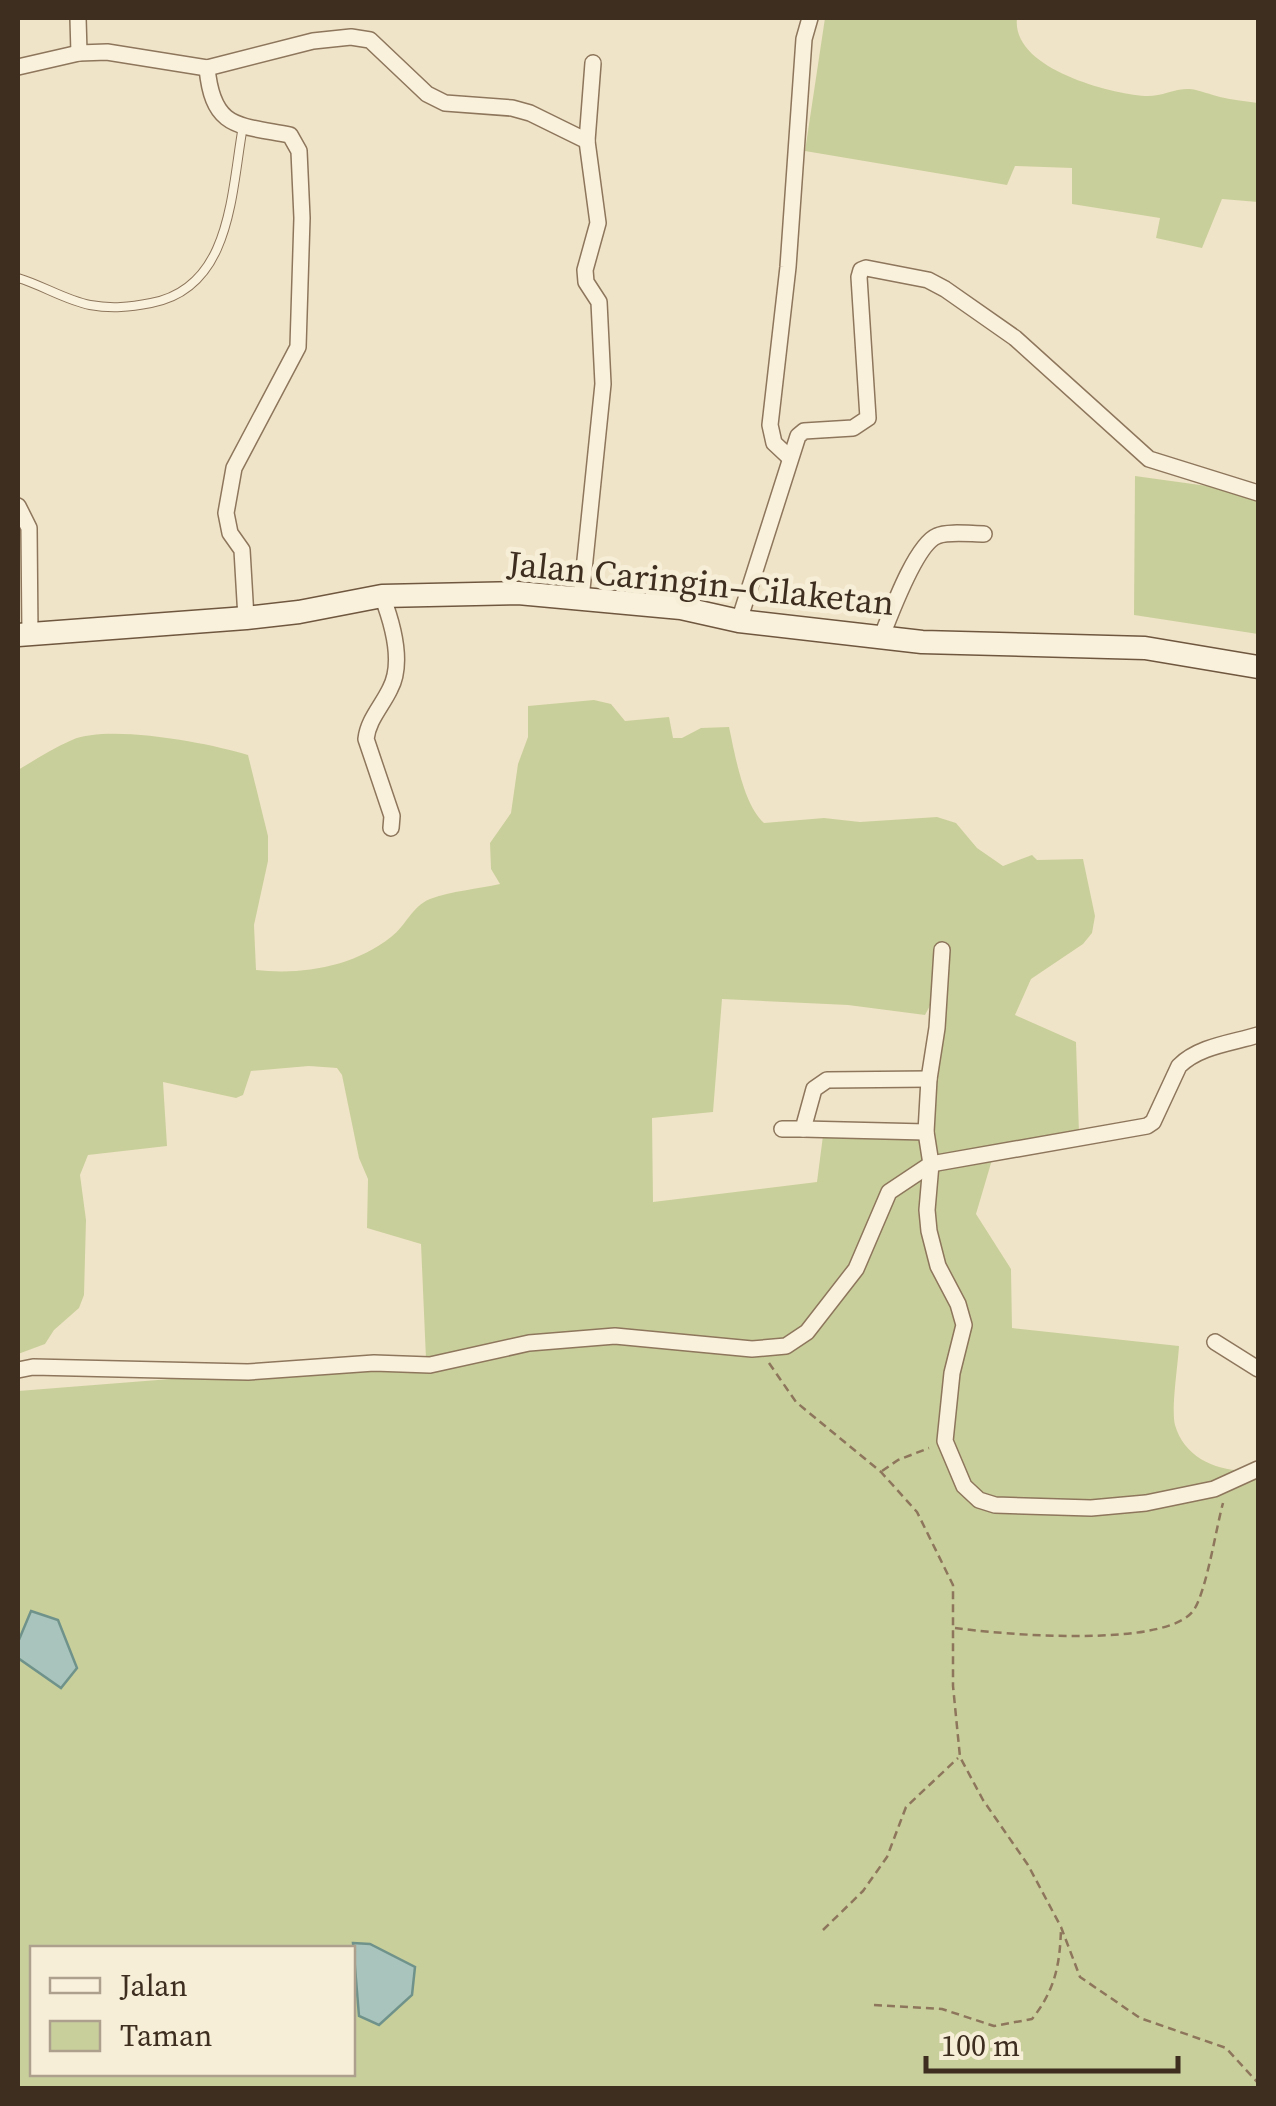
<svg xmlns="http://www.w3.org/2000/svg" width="1276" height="2106" font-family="'Source Serif 4',serif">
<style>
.green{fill:#c9cf9b;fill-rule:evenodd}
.water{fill:#a9c4bc;stroke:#6f938a;stroke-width:2.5}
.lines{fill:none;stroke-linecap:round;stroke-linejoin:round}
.lane-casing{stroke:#8d765c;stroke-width:10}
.street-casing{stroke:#8d765c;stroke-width:18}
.secondary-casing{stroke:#6f573f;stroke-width:25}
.path{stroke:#8d765c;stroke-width:2.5;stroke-dasharray:8 5;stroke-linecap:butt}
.lane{stroke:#faf1dc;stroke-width:8}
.street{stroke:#faf1dc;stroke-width:15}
.secondary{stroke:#faf1dc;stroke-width:22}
.labels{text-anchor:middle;stroke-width:10;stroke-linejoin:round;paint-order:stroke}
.street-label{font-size:35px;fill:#3d2e20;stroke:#f7eed8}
</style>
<rect width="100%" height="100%" fill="#f0e4c8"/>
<!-- green -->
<g class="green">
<path d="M825,18h192c-6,50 91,75 128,78 16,1 30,-8 45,-7 10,1 21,6 30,8 13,3 26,4 38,6v99l-36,-3 -20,49 -46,-10 4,-20 -88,-14v-36l-57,-2 -8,19 -202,-34z"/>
<path d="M1135,476l123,17v141l-124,-19z"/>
<path d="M594,700l17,4 14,17 44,-4 4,21h9l19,-10 28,-1c6,27 14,77 35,96l60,-5 36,4 77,-5 19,6 21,25 26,18 29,-11 5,5 46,-1 12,57 -3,17 -9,11 -52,35 -16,36 61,27 3,91 -85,20 -18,61 35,55 1,59 167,18c-1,18 -8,64 -4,79 10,36 50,50 83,44v619h-1240v-697l408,-32 -5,-115 -54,-16 1,-49 -9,-21 -17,-83 -5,-7 -28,-2 -58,5 -8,24 -7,3 -73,-16 4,64 -79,9 -8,20 6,45 -2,75 -5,13 -25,22 -9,14 -27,10v-584c17,-10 35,-22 54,-30 38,-16 136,3 176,15l20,81v25l-14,64 2,45c46,5 97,-3 135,-33 15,-11 20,-30 39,-38 21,-8 48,-10 70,-15l-9,-15 -1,-26 21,-30 7,-49 10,-27v-31zM934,998l-13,139 -97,-9 -7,54 -164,20 -1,-84 61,-6 9,-113 126,6 77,10zM32,1948h320v126h-320z"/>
</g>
<!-- water -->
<g class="water">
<path d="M31,1611l27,9 19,48 -16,20 -43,-30v-16z"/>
<path d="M353,1943l17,1 45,23 -3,28 -33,30 -20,-9z"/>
</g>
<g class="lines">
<defs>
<path id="lane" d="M18,278c24,7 47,22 72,27 22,4 40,2 61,-2 81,-15 80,-111 92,-177"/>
<g id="street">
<path d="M78,18l1,35"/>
<path d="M18,67l61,-14 28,-1 100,16 106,-27 38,-4 19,3 57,54 18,9 67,5 18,5 57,28 11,82 -13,47 1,12 13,20 4,82 -22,215"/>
<path d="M207,68c6,61 30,57 83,67l9,16 3,67 -4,129 -64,121 -8,45 4,20 12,17 4,68"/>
<path d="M587,141l6,-78"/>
<path d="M790,458l-16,-15 -4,-18 18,-158 16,-228 6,-21"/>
<path d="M18,506l11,22 1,107"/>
<path d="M382,596c10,26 22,67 8,93 -8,17 -22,31 -24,50l26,77 -1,12"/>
<path d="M739,621l59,-185 6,-5 49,-3 15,-10 -9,-141 2,-7 5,-2 62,12 17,9 70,49 134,121 109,34"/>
<path d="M881,638c9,-22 34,-93 56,-102 11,-5 34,-2 47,-2"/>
<path d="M942,950l-5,78 -8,51 -3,53 5,32 -4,46 2,21 9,35 20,38 6,21 -12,48 -7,68 19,45 15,14 16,5 96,3 55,-5 68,-14 44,-20"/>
<path d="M782,1129h21l11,-40 13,-9 102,-1"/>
<path d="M803,1129l123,3"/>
<path d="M1215,1342l43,27"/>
<path d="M18,1370l15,-3 215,5 126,-9 56,2 99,-22 86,-7 137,13 34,-3 21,-14 49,-63 33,-77 42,-28 216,-38 6,-4 26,-56c20,-20 53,-23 79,-31"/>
</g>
<path id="secondary" d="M18,635l228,-17 53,-6 83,-16 136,-3 163,15 58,13 183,21 223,6 113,19"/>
</defs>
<!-- lane casing -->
<use href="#lane" class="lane-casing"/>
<!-- street casing -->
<use href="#street" class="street-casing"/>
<!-- secondary casing -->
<use href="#secondary" class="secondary-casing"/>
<!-- path -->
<g class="path">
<path d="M769,1363l27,39 85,70 36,40 36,73v101l7,71 23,43 45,65 33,62 19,50 60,41 86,30 32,35"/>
<path d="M882,1471l16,-11 31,-12"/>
<path d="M955,1628c43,6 217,22 240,-20 12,-21 21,-79 28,-105"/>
<path d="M823,1930l40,-39 24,-34 19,-50 52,-49"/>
<path d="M874,2005l68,4 52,17 38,-7c23,-29 28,-54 29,-91"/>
</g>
<!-- lane -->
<use href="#lane" class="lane"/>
<!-- street -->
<use href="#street" class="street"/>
<!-- secondary -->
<use href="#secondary" class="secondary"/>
</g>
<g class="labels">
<!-- street labels -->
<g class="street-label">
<text transform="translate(701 583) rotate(6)" y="12">Jalan Caringin–Cilaketan</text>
</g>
</g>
<!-- border -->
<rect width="1276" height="2106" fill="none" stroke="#3d2e20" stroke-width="40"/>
<!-- legend -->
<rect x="30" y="1946" width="325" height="130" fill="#f7eed8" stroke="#ada18e" stroke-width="2.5"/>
<rect x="50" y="1978" width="50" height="15" fill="#faf1dc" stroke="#ada18e" stroke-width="2.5"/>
<text x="120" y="1996" font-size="30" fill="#3d2e20">Jalan</text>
<rect x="50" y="2021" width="50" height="30" fill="#c9cf9b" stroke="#ada18e" stroke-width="2.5"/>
<text x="120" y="2046" font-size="30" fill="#3d2e20">Taman</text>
<!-- scale -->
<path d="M926 2056v15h252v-15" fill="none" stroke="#3d2e20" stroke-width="5"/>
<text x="941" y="2056" font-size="30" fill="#3d2e20" stroke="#f7eed8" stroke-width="8" paint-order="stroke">100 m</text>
</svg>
